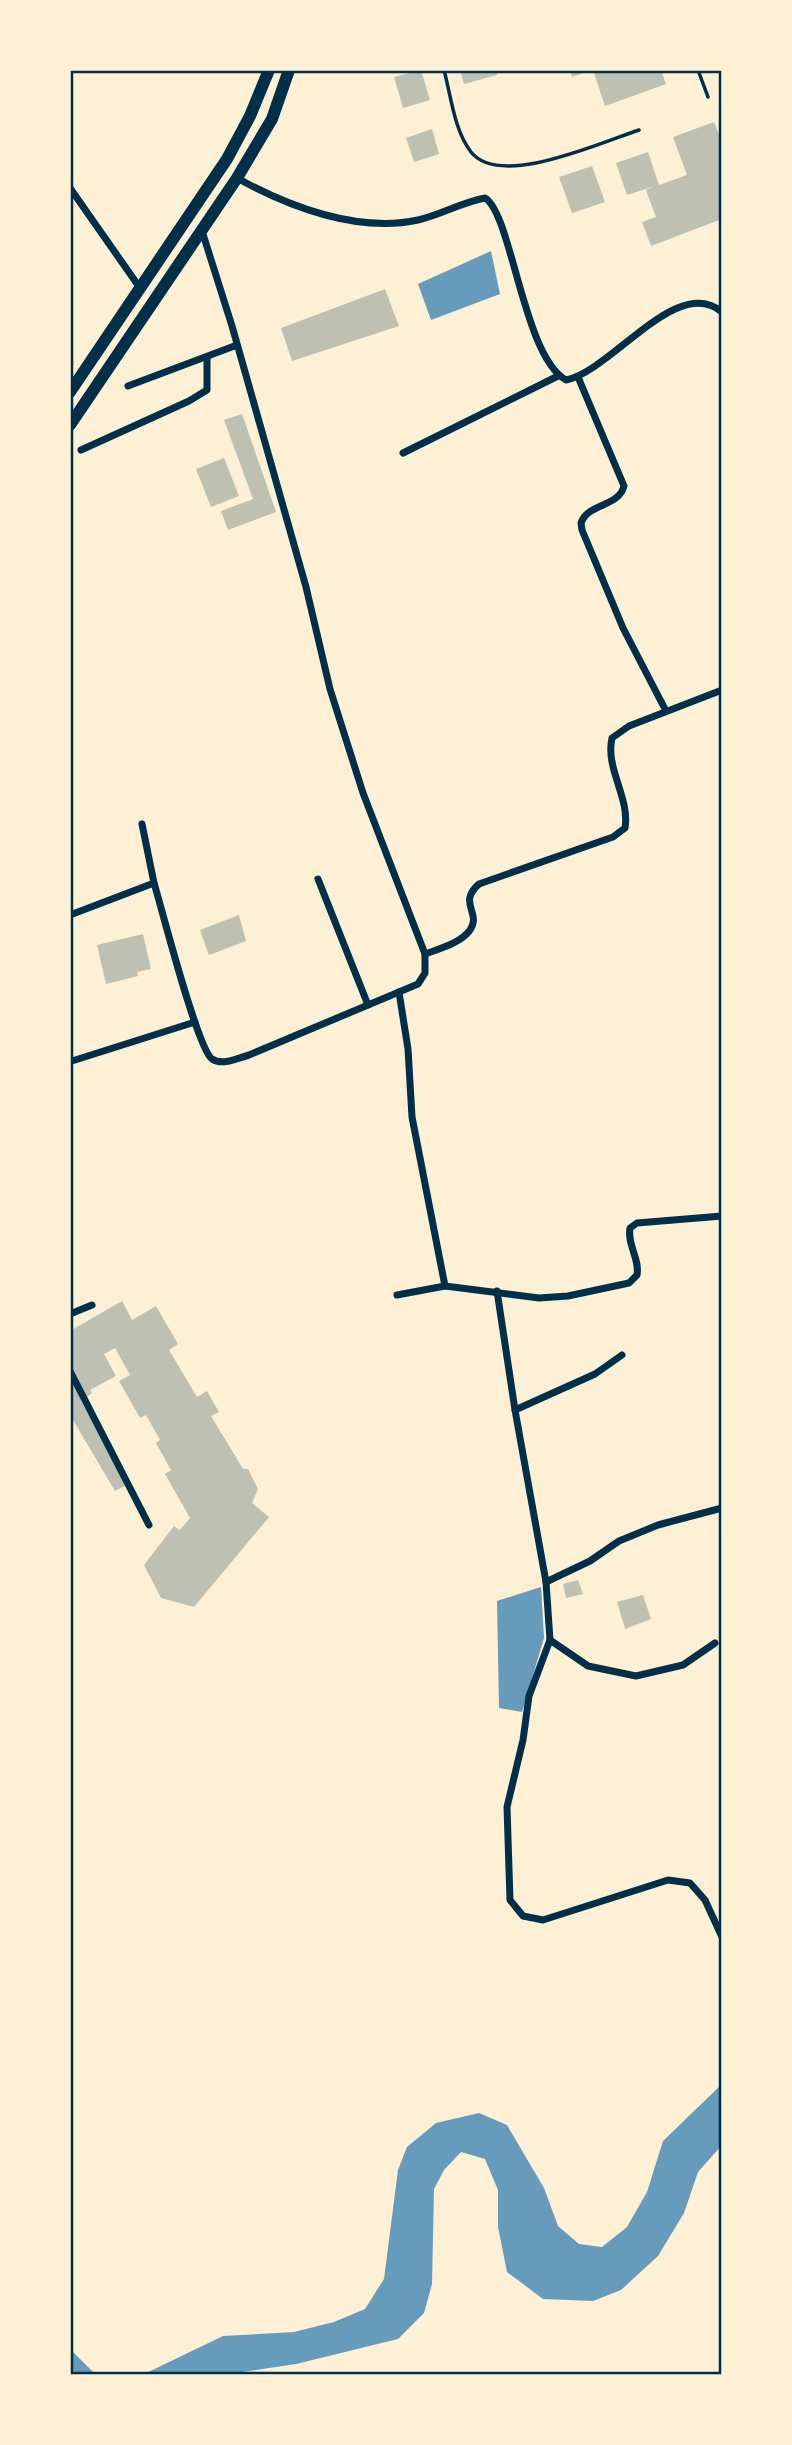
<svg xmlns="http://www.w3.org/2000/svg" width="792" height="2445" font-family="Signika,sans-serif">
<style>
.water{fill:#669bbc}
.building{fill:#bec0b2}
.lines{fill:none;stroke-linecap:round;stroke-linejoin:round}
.service{stroke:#003049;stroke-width:3.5}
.minor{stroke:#003049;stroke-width:7}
.primary{stroke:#003049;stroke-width:12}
.neatline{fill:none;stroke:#003049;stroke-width:2.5}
</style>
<rect width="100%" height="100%" fill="#fdf0d5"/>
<!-- water -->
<g class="water">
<path d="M491,251l9,43 -69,26 -13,-36z"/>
<path d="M541,1587l3,51 -22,74 -23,-4 -2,-107z"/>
<path d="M722,2084v61l-24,27 -14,41 -26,43 -37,34 -28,11 -50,-2 -36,-27 -9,-45v-37l-13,-31 -24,-7 -17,18 -10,19 -2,95 -8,29 -26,26 -102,25 -74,11h-80l81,-39 71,-4 40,-10 31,-13 19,-30 14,-109 9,-23 29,-24 43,-10 28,12 37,63 14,38 21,18 23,3 25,-20 20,-35 16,-51z"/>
<path d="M70,2349l26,26h1h-27z"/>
</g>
<!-- building -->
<g class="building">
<path d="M421,70l9,30 -27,8 -9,-31z"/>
<path d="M460,70h36l1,5 -33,9z"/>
<path d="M570,70h22l-20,7z"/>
<path d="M593,70h68l5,14 -61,22z"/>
<path d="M714,122l8,20v77l-71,27 -9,-24 14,-5 -10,-27 9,-4 -28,9 -11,-32 32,-11 11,33 28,-10 -14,-38z"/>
<path d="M432,129l7,25 -25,8 -8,-24z"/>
<path d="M592,166l13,36 -33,11 -13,-36z"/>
<path d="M385,289l14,37 -107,35 -11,-33z"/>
<path d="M242,414l34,98 -48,18 -7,-19 32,-12 -29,-79z"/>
<path d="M224,458l15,38 -28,11 -15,-38z"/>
<path d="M239,915l7,26 -37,14 -9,-25z"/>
<path d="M143,934l8,35 -14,3 1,4 -32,8 -9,-39z"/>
<path d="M122,1301l10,19 24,-14 22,38 -9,6 28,47 10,-6 12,21 -8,4 32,53h5l10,20 -6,14 17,14 -75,90 -33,-9 -17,-33 30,-39 6,4 10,-12 -25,-44 6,-4 -15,-27 4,-3 -14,-25 -6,3 -21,-37 11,-6 -15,-27 -11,6 12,22 -26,14 2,3 -11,8 47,83 -13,7 -45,-76v-84z"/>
<path d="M578,1580l5,14 -17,4 -3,-14z"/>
<path d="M643,1595l8,24 -26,10 -8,-27z"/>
</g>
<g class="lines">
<!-- service -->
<g class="service">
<path d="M444,70c7,26 10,60 27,82 29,37 131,-10 168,-22"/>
<path d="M698,70l10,27"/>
</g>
<!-- minor -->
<g class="minor">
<path d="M237,178c52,29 121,55 181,42 23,-5 44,-18 67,-22 27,16 38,158 81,182 47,-10 111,-106 156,-68"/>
<path d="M70,188l70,100"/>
<path d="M578,377l46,109c-5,21 -36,17 -43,37l1,7 41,98 43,83"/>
<path d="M128,386l109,-41"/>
<path d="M81,450l108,-49 18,-11v-33"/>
<path d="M403,453l155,-77"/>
<path d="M318,879l50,126"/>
<path d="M154,883c8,26 43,165 58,176 11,7 26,-1 37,-4l169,-71 7,-11v-19l-62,-161 -33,-104 -24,-102 -74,-261 -30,-95"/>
<path d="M70,915l84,-32 -12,-59"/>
<path d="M425,954c14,-5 36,-11 45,-24 12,-17 -13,-27 9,-46l134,-47 12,-9c5,-31 -20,-59 -13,-90l17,-12 93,-36"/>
<path d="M399,992l9,57 4,68 33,169"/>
<path d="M72,1061l123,-39"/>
<path d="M497,1291l18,119"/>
<path d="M397,1295l48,-9 94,12 29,-2 61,-13 8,-8c3,-16 -10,-30 -7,-47l7,-5 85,-7"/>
<path d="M70,1314l22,-9"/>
<path d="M622,1355l-27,19 -80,36 31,172 4,58 -21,56 -6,44 -16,67 3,93 13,16 20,4 125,-40 22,3 15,17 17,37"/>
<path d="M70,1371l79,154"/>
<path d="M546,1582l44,-21 29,-20 39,-16 64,-17"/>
<path d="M550,1640l38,26 48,10 47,-11 32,-22"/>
</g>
<!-- primary -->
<g class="primary">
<path d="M70,392l157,-233 23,-43 19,-46"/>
<path d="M70,425l167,-247 35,-59 17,-49"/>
</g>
</g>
<!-- border -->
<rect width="792" height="2445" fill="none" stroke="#fdf0d5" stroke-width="144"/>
<rect x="72" y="72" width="648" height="2301" class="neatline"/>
</svg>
